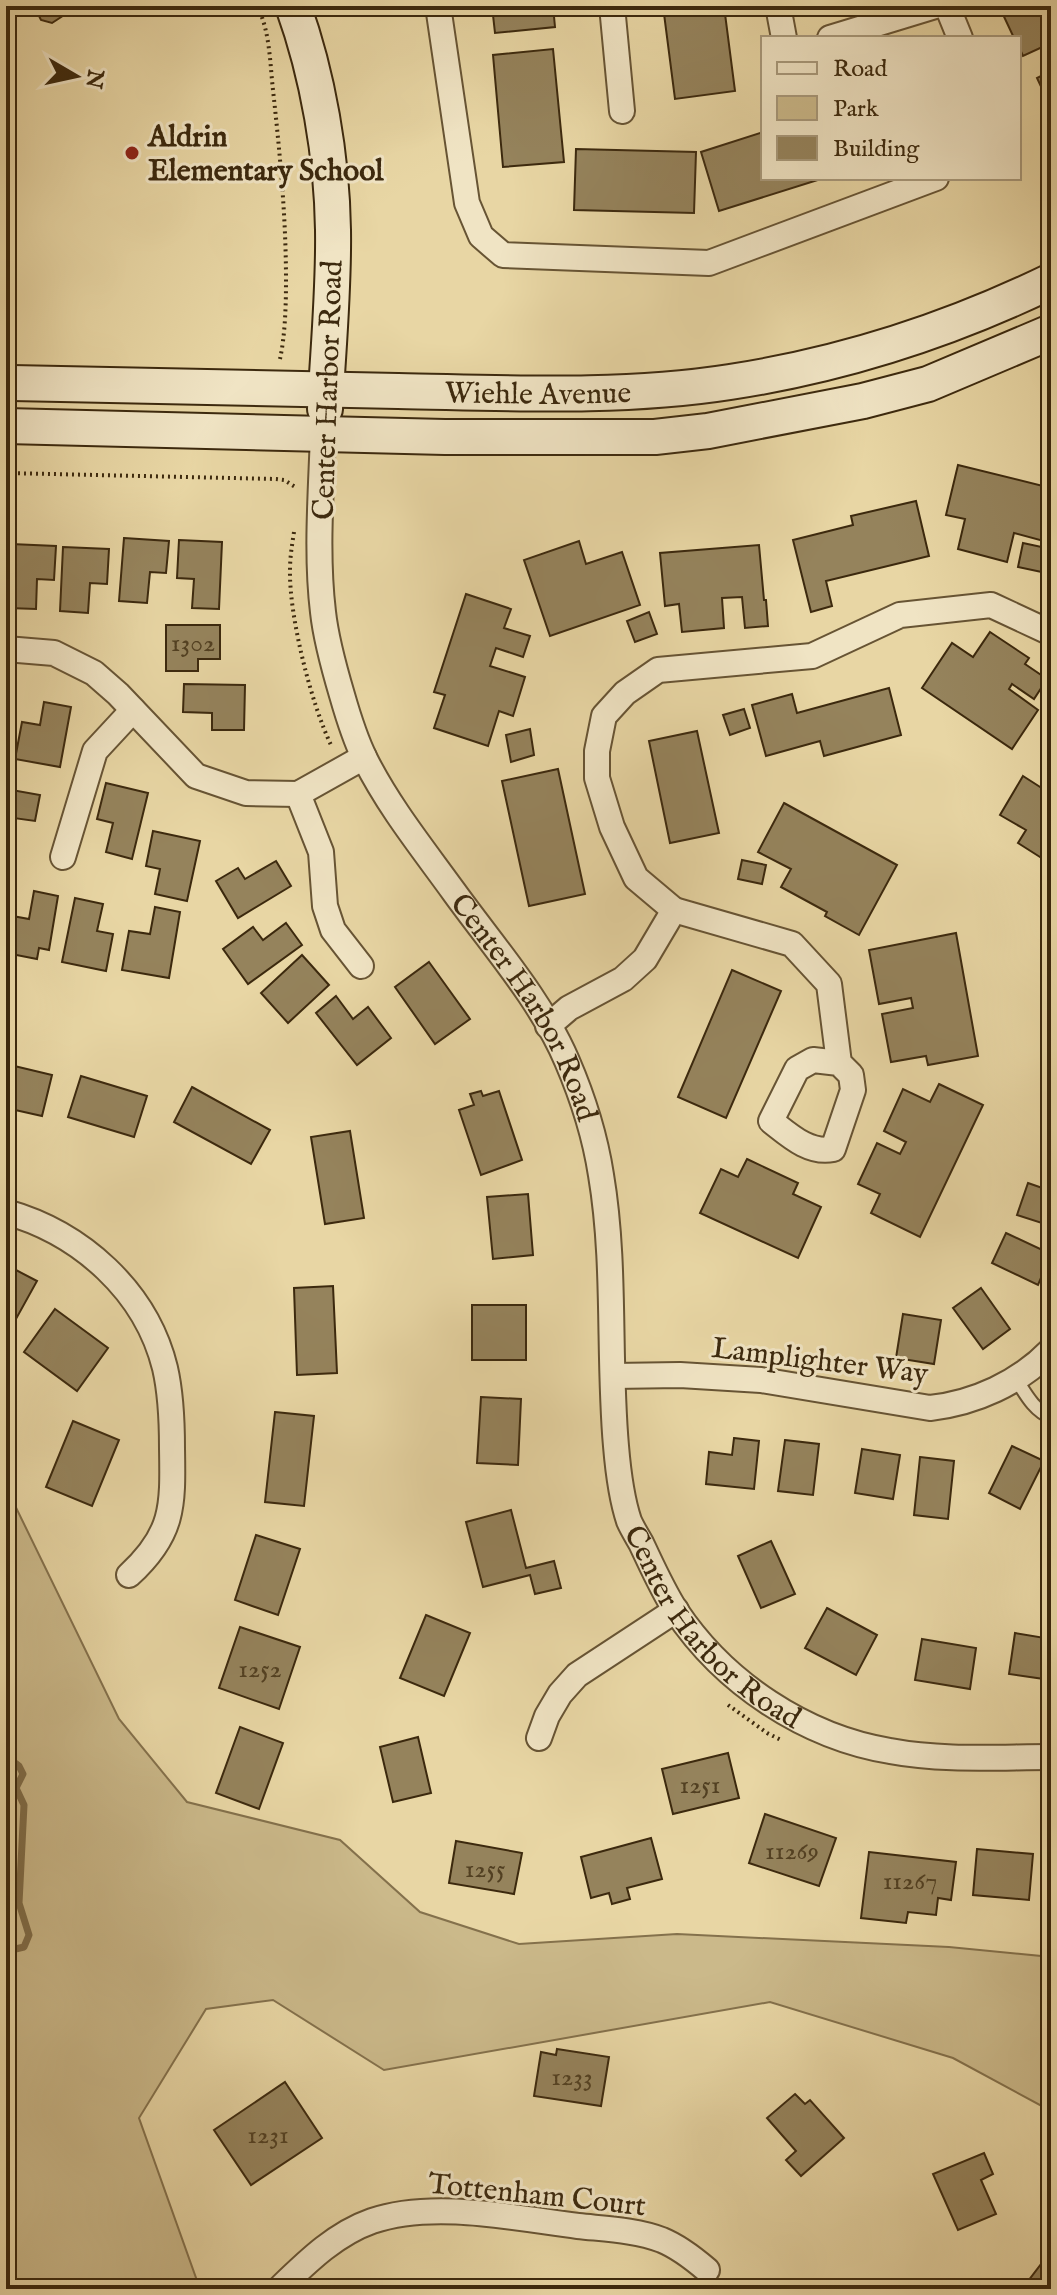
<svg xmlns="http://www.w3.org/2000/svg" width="1057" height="2295" font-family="'IM FELL English',serif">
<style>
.green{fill:#cbb98a;stroke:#84714c;stroke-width:2}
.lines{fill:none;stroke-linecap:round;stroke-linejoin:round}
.stream{stroke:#806d49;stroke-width:7}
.building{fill:#95835c;stroke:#3c290e;stroke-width:2}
.lane-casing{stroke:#675434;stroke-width:16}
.street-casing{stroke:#675434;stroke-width:28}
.secondary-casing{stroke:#3c290e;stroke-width:38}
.path{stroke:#3c290e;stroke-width:4;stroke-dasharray:2 4;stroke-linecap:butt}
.lane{stroke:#f0e4c4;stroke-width:12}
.street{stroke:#f0e4c4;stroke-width:24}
.secondary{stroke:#f0e4c4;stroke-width:34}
.poi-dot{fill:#8f2418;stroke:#f0e4c4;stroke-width:3}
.labels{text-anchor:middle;stroke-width:6;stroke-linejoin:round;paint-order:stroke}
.number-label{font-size:26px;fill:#524022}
.poi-label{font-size:30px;font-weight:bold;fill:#3c290e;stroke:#f0e4c4;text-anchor:start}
.street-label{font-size:30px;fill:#3c290e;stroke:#f0e4c4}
</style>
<rect width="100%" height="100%" fill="#e8d6a4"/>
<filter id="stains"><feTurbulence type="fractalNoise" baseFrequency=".0025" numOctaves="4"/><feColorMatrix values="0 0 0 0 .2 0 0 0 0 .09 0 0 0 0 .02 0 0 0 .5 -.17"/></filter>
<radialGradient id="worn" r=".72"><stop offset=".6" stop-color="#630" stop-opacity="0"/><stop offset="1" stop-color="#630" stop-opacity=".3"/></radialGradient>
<!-- green -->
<path class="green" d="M6,1487l113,232 68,83 153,38 80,72 99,32 158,-10 272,13 102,10v154l-98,-53 -183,-56 -386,68 -111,-70 -67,9 -67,109 61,171h-194z"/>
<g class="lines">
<!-- stream -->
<path class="stream" d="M6,1756l13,10 4,8 -7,14 8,17 -5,98 10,32 -5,12 -17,4 6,31 -7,2"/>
</g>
<!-- building -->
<g class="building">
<path d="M34,6h44l-26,17 -11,-3z"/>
<path d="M492,6h61l2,21 -60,6z"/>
<path d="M663,6h61l11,85 -60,8z"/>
<path d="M999,6h52v37l-28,13 -4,-9v-9h-5z"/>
<path d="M553,49l11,113 -61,5 -10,-112z"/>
<path d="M1051,71v37l-14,-30z"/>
<path d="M763,132v46h61l-105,33 -18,-59z"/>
<path d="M576,149l120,3 -2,61 -120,-3z"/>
<path d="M958,465l93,23v55l-37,-10 -7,29 -49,-13 7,-30 -19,-4z"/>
<path d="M916,501l13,55 -103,25 6,25 -21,6 -18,-72 60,-15 -2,-9z"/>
<path d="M124,538l45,3 -3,32 -16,-1 -3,31 -28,-2z"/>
<path d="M179,540l43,2 -3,67 -27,-1 2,-29 -17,-1z"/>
<path d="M579,541l7,23 36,-12 18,53 -90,31 -26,-76z"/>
<path d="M1023,543l28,6v25l-33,-7z"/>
<path d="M11,544l45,2 -2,34 -17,-1 -1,30 -28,-1z"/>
<path d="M759,545l5,55h2l2,26 -23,2 -3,-31 -20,1 2,30 -42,4 -3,-28 -14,2 -5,-53z"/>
<path d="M63,547l46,2 -2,35 -17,-1 -2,30 -28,-2z"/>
<path d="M466,594l45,15 -7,19 26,8 -7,21 -27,-9 -6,18 35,11 -12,39 -14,-5 -11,35 -54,-18 11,-33 -11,-3z"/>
<path d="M649,612l8,22 -22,8 -8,-21z"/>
<path d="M166,625h54v34h-22v12h-32z"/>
<path d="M990,632l39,26 -4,6 22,15 -13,20 -22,-15 -3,5 29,21 -26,39 -90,-61 30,-45 21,14z"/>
<path d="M184,684l61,1 -1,45h-32v-17l-29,-1z"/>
<path d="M889,688l12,47 -77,21 -4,-15 -54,15 -14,-51 40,-11 5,19z"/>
<path d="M6,699l7,1 -7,45z"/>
<path d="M44,702l27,5 -11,60 -45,-8 7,-37 18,3z"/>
<path d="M744,709l6,19 -20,7 -7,-20z"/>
<path d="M530,729l4,26 -23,7 -5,-27z"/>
<path d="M697,731l22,102 -49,10 -21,-102z"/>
<path d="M558,769l27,125 -56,12 -27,-125z"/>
<path d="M1023,776l28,18v70l-33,-21 8,-13 -26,-15z"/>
<path d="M106,783l42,10 -16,66 -26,-7 7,-29 -16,-4z"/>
<path d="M6,789l34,6 -5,26 -29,-4z"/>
<path d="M784,803l113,62 -38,70 -34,-19 2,-4 -46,-25 10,-18 -33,-17z"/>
<path d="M153,831l47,10 -13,60 -32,-7 5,-25 -14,-3z"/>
<path d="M742,860l24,5 -4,19 -24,-5z"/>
<path d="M276,861l15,25 -53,32 -22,-37 22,-13 7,11z"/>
<path d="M34,891l24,5 -9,54 -10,-2 -2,11 -31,-6 1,-38 22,4z"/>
<path d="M75,898l28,6 -6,27 16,3 -7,37 -44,-9z"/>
<path d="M155,907l25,5 -11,66 -47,-8 7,-39 21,3z"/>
<path d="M286,923l16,22 -54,39 -25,-35 30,-22 10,13z"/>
<path d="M956,933l22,123 -50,9 -2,-9 -35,6 -9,-48 31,-6 -2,-10 -32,6 -10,-54z"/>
<path d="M302,955l27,30 -41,38 -27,-30z"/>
<path d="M429,962l41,57 -35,25 -40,-57z"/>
<path d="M732,970l49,21 -55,127 -48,-21z"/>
<path d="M336,996l17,23 15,-12 23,31 -34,27 -41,-52z"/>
<path d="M6,1064l46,11 -10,41 -36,-8z"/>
<path d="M81,1076l66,20 -13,41 -66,-20z"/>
<path d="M939,1084l44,21 -63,132 -49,-24 9,-19 -22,-10 19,-41 23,11 6,-12 -22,-11 19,-42 27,13z"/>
<path d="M192,1087l78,43 -19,34 -77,-42z"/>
<path d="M481,1091l2,5 16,-5 23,69 -41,15 -22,-65 15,-5 -4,-11z"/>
<path d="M350,1131l14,87 -39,6 -14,-87z"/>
<path d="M747,1159l51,24 -5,11 28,13 -23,51 -98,-45 21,-44 17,8z"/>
<path d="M1028,1183l23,8v35l-34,-11z"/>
<path d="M528,1194l5,61 -40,4 -6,-62z"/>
<path d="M1006,1233l45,21 -13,31 -46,-22z"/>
<path d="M14,1269l23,12 -31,56v-54z"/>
<path d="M333,1286l4,87 -40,2 -3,-87z"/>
<path d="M981,1288l29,41 -27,20 -30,-41z"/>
<rect x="472" y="1305" width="54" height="55"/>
<path d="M55,1309l53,39 -31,43 -53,-39z"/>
<path d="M903,1314l38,6 -7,44 -38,-6z"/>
<path d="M481,1397l40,2 -3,66 -41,-2z"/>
<path d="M275,1412l39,4 -10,90 -39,-4z"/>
<path d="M73,1421l46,19 -27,66 -46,-19z"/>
<path d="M734,1438l25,3 -5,48 -48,-5 3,-32 23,3z"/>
<path d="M785,1440l34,4 -6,51 -35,-4z"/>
<path d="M1012,1446l32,15 -24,48 -31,-16z"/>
<path d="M862,1449l38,6 -7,44 -38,-6z"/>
<path d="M920,1457l34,4 -6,58 -34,-4z"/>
<path d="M511,1510l15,58 28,-7 7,27 -26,6 -5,-19 -47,12 -17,-65z"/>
<path d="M256,1535l44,14 -22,66 -43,-15z"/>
<path d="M771,1541l24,53 -34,14 -23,-52z"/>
<path d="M827,1608l50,27 -21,40 -51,-27z"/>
<path d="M426,1615l44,18 -26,63 -44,-18z"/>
<path d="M240,1627l60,20 -21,62 -60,-21z"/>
<path d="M1015,1633l36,6v41l-42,-6z"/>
<path d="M922,1639l54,9 -6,41 -55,-9z"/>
<path d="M240,1727l43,16 -24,66 -43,-16z"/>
<path d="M418,1737l13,56 -38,9 -13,-55z"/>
<path d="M728,1753l11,45 -66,16 -11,-45z"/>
<path d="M765,1814l71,24 -17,48 -70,-23z"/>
<path d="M651,1838l11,41 -35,9 3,11 -18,5 -3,-11 -18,5 -10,-41z"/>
<path d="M456,1841l66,12 -8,41 -65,-11z"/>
<path d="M977,1849l56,5 -4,46 -56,-5z"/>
<path d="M869,1852l87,10 -5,38 -13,-2 -2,17 -28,-3 -2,11 -45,-5z"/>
<path d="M557,2049l52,8 -8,49 -67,-10 7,-44 15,3z"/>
<path d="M285,2082l37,56 -71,47 -37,-55z"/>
<path d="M795,2094l10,10 5,-4 34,38 -43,38 -15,-16 10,-9 -29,-33z"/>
<path d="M984,2153l9,21 -12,6 15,34 -38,16 -25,-56z"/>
<path d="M1051,2251v38h-29z"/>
</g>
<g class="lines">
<defs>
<path id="lane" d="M1016,1379c9,14 18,32 35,38"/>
<g id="street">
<path d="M438,6l29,197 14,33 22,19 206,8 227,-85"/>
<path d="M612,6l10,105"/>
<path d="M778,6l6,32"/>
<path d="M947,6l13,32"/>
<path d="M830,38l105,-32"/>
<path id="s1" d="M323,434c-2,59 -7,120 0,178 3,28 11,56 19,83 6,21 13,44 23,64 24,48 58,90 89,133 39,54 87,108 113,169 16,37 28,75 34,114 15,89 7,181 15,271 2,24 5,51 13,75 3,7 8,15 12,22 11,23 21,46 35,68 48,72 129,126 214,140 53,10 108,6 161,6"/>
<path d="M6,649l48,4 40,20 24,21 78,82 50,17 52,1 66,-37"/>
<path d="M298,794l23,58 4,54 8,24 28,36"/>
<path d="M63,857l32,-106 38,-41"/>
<path d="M674,910l118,34 37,40 10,79 12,12 2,15 -20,59c-24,5 -44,-14 -62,-28l26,-52 16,-9 26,3"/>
<path d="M548,1026l21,-18 54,-29 22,-20 29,-49 -38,-32 -24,-51 -15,-49v-27l7,-35 21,-23 33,-23 154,-14 88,-41 91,-10 60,28"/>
<path d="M6,1212c75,21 140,79 159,156 6,26 7,53 7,80 1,58 2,86 -43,127"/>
<path d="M613,1376l67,-1 81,5 169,28c45,-5 89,-25 121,-58"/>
<path d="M539,1738l8,-22 13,-22 17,-19 99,-65"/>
<path d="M279,2289c28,-27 56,-55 93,-68 61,-21 143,-3 206,5 27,3 58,4 84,14 17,7 31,18 45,30"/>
</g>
<g id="secondary">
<path d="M293,6c25,69 39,151 40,224 1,60 -5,120 -8,179"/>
<path id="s2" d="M6,383c131,2 262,5 392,8 110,2 223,8 332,-9 111,-17 220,-52 321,-101"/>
<path d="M6,426l439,11h210l53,-6 155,-30 65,-17 123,-52"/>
</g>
</defs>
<!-- lane casing -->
<use href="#lane" class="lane-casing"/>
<!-- street casing -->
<use href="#street" class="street-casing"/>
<!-- secondary casing -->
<use href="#secondary" class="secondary-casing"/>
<!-- path -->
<g class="path">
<path d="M257,6c13,24 13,58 16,84 7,64 13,127 13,191 0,25 -1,55 -6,78"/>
<path d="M6,473l270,6 8,1 13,8"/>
<path d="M294,532c-2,13 -4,25 -4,38 -1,46 21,133 41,175"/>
<path d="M728,1705l39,28 14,7"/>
</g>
<!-- lane -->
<use href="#lane" class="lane"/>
<!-- street -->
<use href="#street" class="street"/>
<!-- secondary -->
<use href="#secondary" class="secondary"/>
</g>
<!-- markers -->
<circle class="poi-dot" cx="132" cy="153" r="8"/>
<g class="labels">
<!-- number labels -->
<g class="number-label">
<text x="193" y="651">1302</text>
<text x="260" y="1677">1252</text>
<text x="700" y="1793">1251</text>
<text x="792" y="1859">11269</text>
<text x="485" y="1877">1255</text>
<text x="910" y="1889">11267</text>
<text x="572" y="2085">1233</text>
<text x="268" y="2143">1231</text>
</g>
<!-- poi labels -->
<g class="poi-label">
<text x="148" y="146">Aldrin<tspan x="148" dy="34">Elementary School</tspan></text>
</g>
<!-- street labels -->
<g class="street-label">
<text transform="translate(327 390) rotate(-88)" y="10">Center Harbor Road</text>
<text dy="10" stroke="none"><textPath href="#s2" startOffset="532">Wiehle Avenue</textPath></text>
<text dy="10" stroke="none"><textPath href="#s1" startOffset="628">Center Harbor Road</textPath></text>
<text transform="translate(820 1360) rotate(7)" y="10">Lamplighter Way</text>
<text dy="10" stroke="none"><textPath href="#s1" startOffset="1300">Center Harbor Road</textPath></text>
<text transform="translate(537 2194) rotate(6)" y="10">Tottenham Court</text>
</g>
</g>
<!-- margin -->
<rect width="1057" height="2295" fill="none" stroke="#e8d6a4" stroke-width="32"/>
<rect x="8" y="8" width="1041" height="2279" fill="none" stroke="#3c290e" stroke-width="4"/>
<rect x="16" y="16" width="1025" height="2263" fill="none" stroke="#3c290e" stroke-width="2"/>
<!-- legend -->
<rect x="761" y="36" width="260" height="144" fill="#f0e4c4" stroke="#a8997b" stroke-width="2"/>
<rect x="777" y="62" width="40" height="12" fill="#f0e4c4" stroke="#a8997b" stroke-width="2"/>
<text x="833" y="76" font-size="24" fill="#3c290e">Road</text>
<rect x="777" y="96" width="40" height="24" fill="#cbb98a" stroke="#a8997b" stroke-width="2"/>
<text x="833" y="116" font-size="24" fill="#3c290e">Park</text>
<rect x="777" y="136" width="40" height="24" fill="#95835c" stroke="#a8997b" stroke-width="2"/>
<text x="833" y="156" font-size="24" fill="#3c290e">Building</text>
<!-- north arrow -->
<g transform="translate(76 76) rotate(99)" stroke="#f0e4c4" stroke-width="6" paint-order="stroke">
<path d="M0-6L14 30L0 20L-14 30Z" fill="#3c290e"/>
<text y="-12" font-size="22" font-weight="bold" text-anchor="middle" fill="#3c290e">N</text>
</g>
<rect width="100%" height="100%" filter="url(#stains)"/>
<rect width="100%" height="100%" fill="url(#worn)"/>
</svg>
